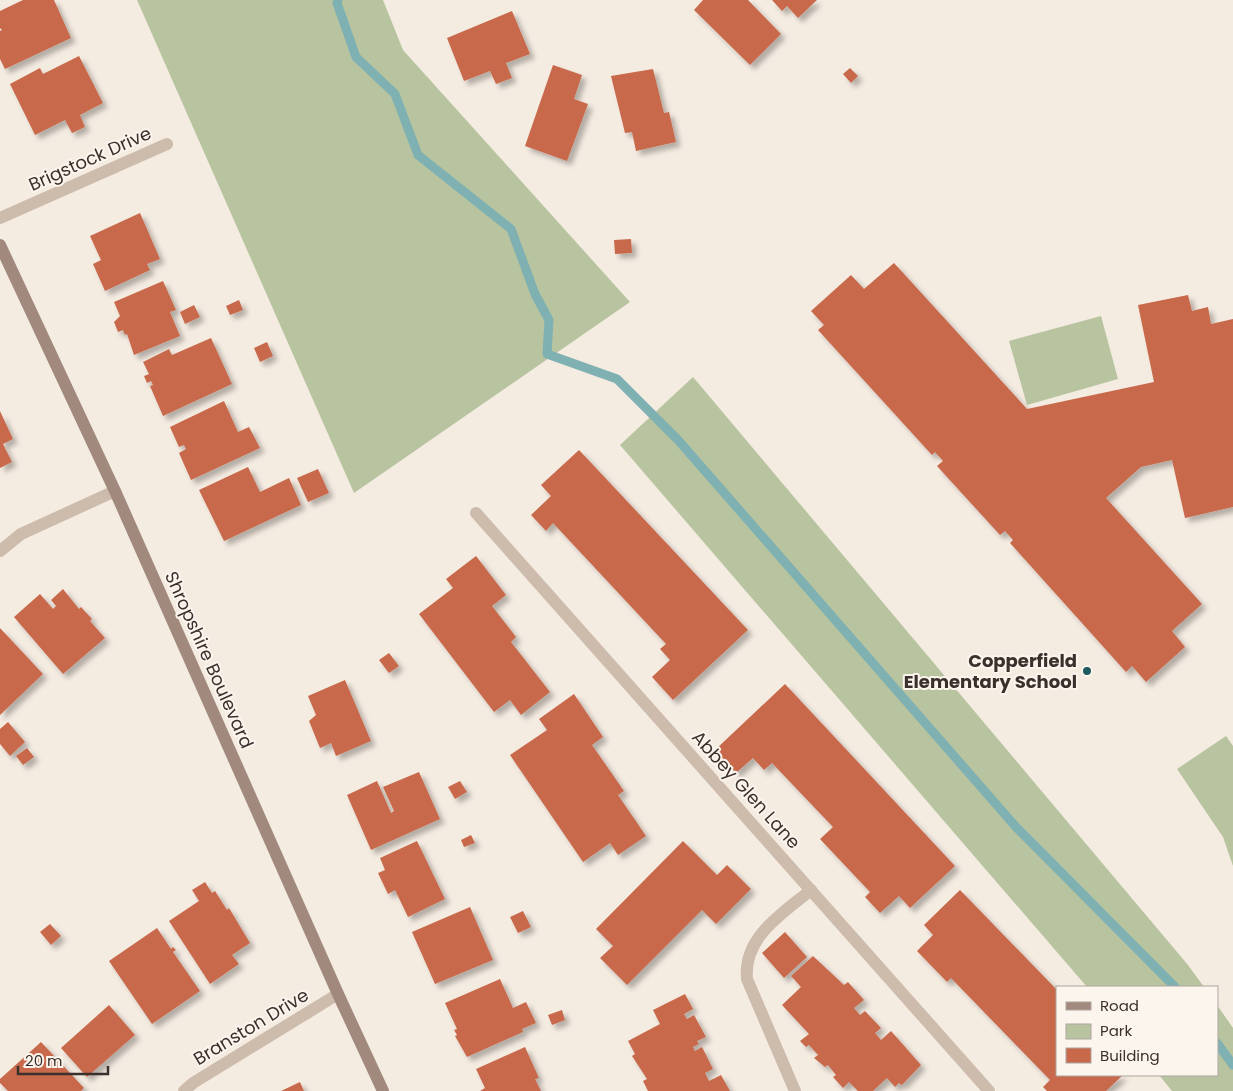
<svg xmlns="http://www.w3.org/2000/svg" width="1233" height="1091" font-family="Poppins,sans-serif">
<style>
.green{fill:#b8c4a0}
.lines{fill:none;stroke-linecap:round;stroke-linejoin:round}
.stream{stroke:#7fb0b2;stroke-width:9}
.building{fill:#c8694b;filter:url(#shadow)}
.street{stroke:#cdbbac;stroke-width:12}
.secondary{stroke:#a18a7d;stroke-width:12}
.poi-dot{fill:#1f5a5e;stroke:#fbf5ee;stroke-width:2}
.labels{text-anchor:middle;stroke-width:4;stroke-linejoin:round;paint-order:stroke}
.street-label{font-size:18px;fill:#3b302b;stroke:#fbf5ee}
.poi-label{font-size:18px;font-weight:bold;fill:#3b302b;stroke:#fbf5ee;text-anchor:end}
</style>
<defs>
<filter id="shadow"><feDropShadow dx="4.5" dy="4.5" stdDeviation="2.5" flood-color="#0004"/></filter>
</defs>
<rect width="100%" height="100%" fill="#f4ebe1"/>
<!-- green -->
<g class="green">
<path d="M137,0h246l20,50 227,252 -276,191z"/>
<path d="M1101,316l17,63 -91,26 -18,-64z"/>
<path d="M693,377l495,588 16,22h-117l-467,-542z"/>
<path d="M1226,736l7,10v120l-10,-29 -46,-68z"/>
<path d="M1217,1005l16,23v63h-61l-13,-16h58z"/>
</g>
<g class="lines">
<!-- stream -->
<g class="stream">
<path d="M338,0l-1,3 19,54 39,37 23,61 93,74 24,65 14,26 -2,34 70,25 61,61 338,387 159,160"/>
<path d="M1217,1043l16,22"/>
</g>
</g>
<!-- building -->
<g class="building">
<path d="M23,0h31l17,38 -66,31 -5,-10v-28l2,-1 -2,-2v-17z"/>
<path d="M703,0h45l33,34 -31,31 -56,-55z"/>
<path d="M772,0h45l-19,18 -11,-12 -5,5z"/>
<path d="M512,11l18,43 -24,9 6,15 -16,6 -6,-13 -26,10 -17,-43z"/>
<path d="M79,56l24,47 -23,12 5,12 -13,6 -7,-13 -30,15 -25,-51 30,-16 3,6z"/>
<path d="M553,65l29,10 -8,24 14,5 -21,57 -42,-15z"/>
<path d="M850,68l8,8 -7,7 -8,-9z"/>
<path d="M653,69l11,44 5,-1 7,30 -40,9 -4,-19 -7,1 -14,-57z"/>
<path d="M140,213l20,46 -13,5 3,6 -45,21 -12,-27 8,-4 -11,-24z"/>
<path d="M631,239l1,14 -17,1 -1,-14z"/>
<path d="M894,263l133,146 127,-27 -16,-77 50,-10 4,16 16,-4 3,17 22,-5v188l-48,11 -13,-58 -31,7 -35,31 96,106 -30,27 13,16 -39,35 -14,-16 -6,6 -116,-129 3,-3 -8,-9 -5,4 -63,-69 6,-5 -8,-9 -3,3 -114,-125 6,-5 -13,-14 40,-36 13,14z"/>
<path d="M163,281l13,29 -6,2 10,24 -46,19 -7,-21 -2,1 -2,-5 -5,2 -4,-10 6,-6 -6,-14z"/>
<path d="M239,300l4,10 -13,5 -4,-9z"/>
<path d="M194,305l6,12 -15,7 -5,-12z"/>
<path d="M211,338l21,46 -69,32 -13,-30 3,-1 -2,-4 -4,2 -3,-7 5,-2 -6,-12 26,-13 3,6z"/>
<path d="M267,342l6,14 -13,6 -6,-14z"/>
<path d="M224,401l14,31 11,-5 11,21 -69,32 -12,-27 7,-4 -2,-4 -5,2 -9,-20z"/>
<path d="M0,411l13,28 -10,5 9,18 -12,6z"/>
<path d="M579,450l169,180 -75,70 -21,-23 18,-17 -10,-11 6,-5 -113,-121 -7,8 -15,-16 20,-19 -10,-11z"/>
<path d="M248,467l12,25 29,-14 12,27 -77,36 -25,-51z"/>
<path d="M318,469l11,24 -21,9 -11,-24z"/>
<path d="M476,556l30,39 -14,11 24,31 -5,5 39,50 -29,23 -11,-15 -16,12 -75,-98 34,-26 -7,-9z"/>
<path d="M63,589l16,20 2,-2 11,12 -2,2 15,17 -42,36 -49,-57 26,-23 13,15 3,-3 -5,-6z"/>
<path d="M0,628l43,46 -43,41z"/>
<path d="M389,653l10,13 -10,7 -10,-13z"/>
<path d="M345,680l26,61 -35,15 -5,-13 -11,5 -11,-27 7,-6 -8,-19z"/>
<path d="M785,684l170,182 -45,42 -11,-12 -19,17 -15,-16 5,-5 -50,-53 13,-12 -61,-64 -8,7 -11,-12 -17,15 -21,-23z"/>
<path d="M574,694l29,43 -11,8 32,46 -6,4 28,41 -28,19 -8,-12 -27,19 -73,-107 37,-25 -8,-11z"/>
<path d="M8,722l17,20 -15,14 -10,-12v-15z"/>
<path d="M27,748l7,9 -11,8 -7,-9z"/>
<path d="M419,772l21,47 -69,31 -24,-55 30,-14 14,32 3,-2 -11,-24z"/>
<path d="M460,781l7,11 -12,7 -7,-12z"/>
<path d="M471,835l4,8 -11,4 -3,-7z"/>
<path d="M417,841l28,58 -37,18 -13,-27 -7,4 -10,-21 7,-3 -5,-12z"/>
<path d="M683,841l34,34 10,-10 24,24 -35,35 -14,-14 -75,75 -27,-27 13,-12 -17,-17z"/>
<path d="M205,882l7,11 3,-2 12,19 2,-2 21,35 -18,12 7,9 -29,20 -41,-63 30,-20 -7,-11z"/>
<path d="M960,890l97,100v85h66l-17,16h-59l-4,-4 7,-7 -99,-102 -4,4 -30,-31 16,-16 -9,-10z"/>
<path d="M470,907l23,53 -58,24 -23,-52z"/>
<path d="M523,911l8,16 -13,6 -8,-16z"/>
<path d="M50,924l11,12 -10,9 -11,-13z"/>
<path d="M157,928l14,21 2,-2 3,3 -3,2 27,39 -48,33 -43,-63z"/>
<path d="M785,932l22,25 -23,21 -22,-25z"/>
<path d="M813,956l31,29 4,-3 16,18 -10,8 6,7 5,-4 16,17 -6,5 6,7 10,-9 30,34 -19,20 -3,-2 -4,4 -8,-9 -14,13h-15l-9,-9 -6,6 -10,-11 3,-2 -8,-10 -3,2 -11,-9 4,-3 -9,-10 -3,2 -6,-6 9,-7 -27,-29 19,-18 -10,-11z"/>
<path d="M500,979l13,29 13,-6 10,21 -14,6 1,3 -56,25 -12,-21 2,-1 -3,-5 3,-1 -12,-26z"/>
<path d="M685,994l8,15 -9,5 3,5 7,-4 12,22 -9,4 2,3 -6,3 2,4 7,-4 11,22 -8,4 4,8 12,-6 9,16h-82l-5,-10 4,-2 -15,-23 3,-2 -7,-13 32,-17 -7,-14z"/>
<path d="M109,1005l26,30 -48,42 -26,-29z"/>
<path d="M562,1010l3,10 -13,5 -4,-10z"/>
<path d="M41,1042l43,46 -3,3h-73l-8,-8v-4z"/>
<path d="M525,1047l14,31 -4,1 6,12h-61l5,-3 -9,-19z"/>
<path d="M300,1082l4,9h-23z"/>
</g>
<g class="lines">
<!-- street -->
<g class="street">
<path d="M0,218l167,-74"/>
<path d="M476,513l513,578"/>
<path d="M0,551l21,-17 94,-43"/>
<path d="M184,1091l9,-8 145,-89"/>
<path d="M795,1091l-48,-112c-4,-42 35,-65 64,-89"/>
</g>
<!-- secondary -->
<path class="secondary" d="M0,245l115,246 223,503 45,97"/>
</g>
<!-- markers -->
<circle class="poi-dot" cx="1087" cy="671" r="5"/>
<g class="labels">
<!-- street labels -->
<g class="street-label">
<text transform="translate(90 159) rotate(-24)" y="6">Brigstock Drive</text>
<text transform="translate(209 660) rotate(66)" y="6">Shropshire Boulevard</text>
<text transform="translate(746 790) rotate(48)" y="6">Abbey Glen Lane</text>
<text transform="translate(251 1027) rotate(-31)" y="6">Branston Drive</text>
</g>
<!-- poi labels -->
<g class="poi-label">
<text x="1077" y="667">Copperfield<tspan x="1077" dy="21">Elementary School</tspan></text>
</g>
</g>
<!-- legend -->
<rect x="1056" y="986" width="162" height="90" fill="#fbf5ee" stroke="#aea6a0"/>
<rect x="1066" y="1002" width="25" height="8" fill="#a18a7d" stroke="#aea6a0"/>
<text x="1100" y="1011" font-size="15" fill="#3b302b">Road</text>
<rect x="1066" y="1024" width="25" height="15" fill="#b8c4a0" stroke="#aea6a0"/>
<text x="1100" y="1036" font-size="15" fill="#3b302b">Park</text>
<rect x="1066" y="1048" width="25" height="15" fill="#c8694b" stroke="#aea6a0"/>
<text x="1100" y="1061" font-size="15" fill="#3b302b">Building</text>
<!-- scale -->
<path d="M18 1066v8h90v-8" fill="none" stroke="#3b302b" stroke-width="2.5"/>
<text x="25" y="1066" font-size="15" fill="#3b302b" stroke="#fbf5ee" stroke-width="4" paint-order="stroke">20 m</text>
</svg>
